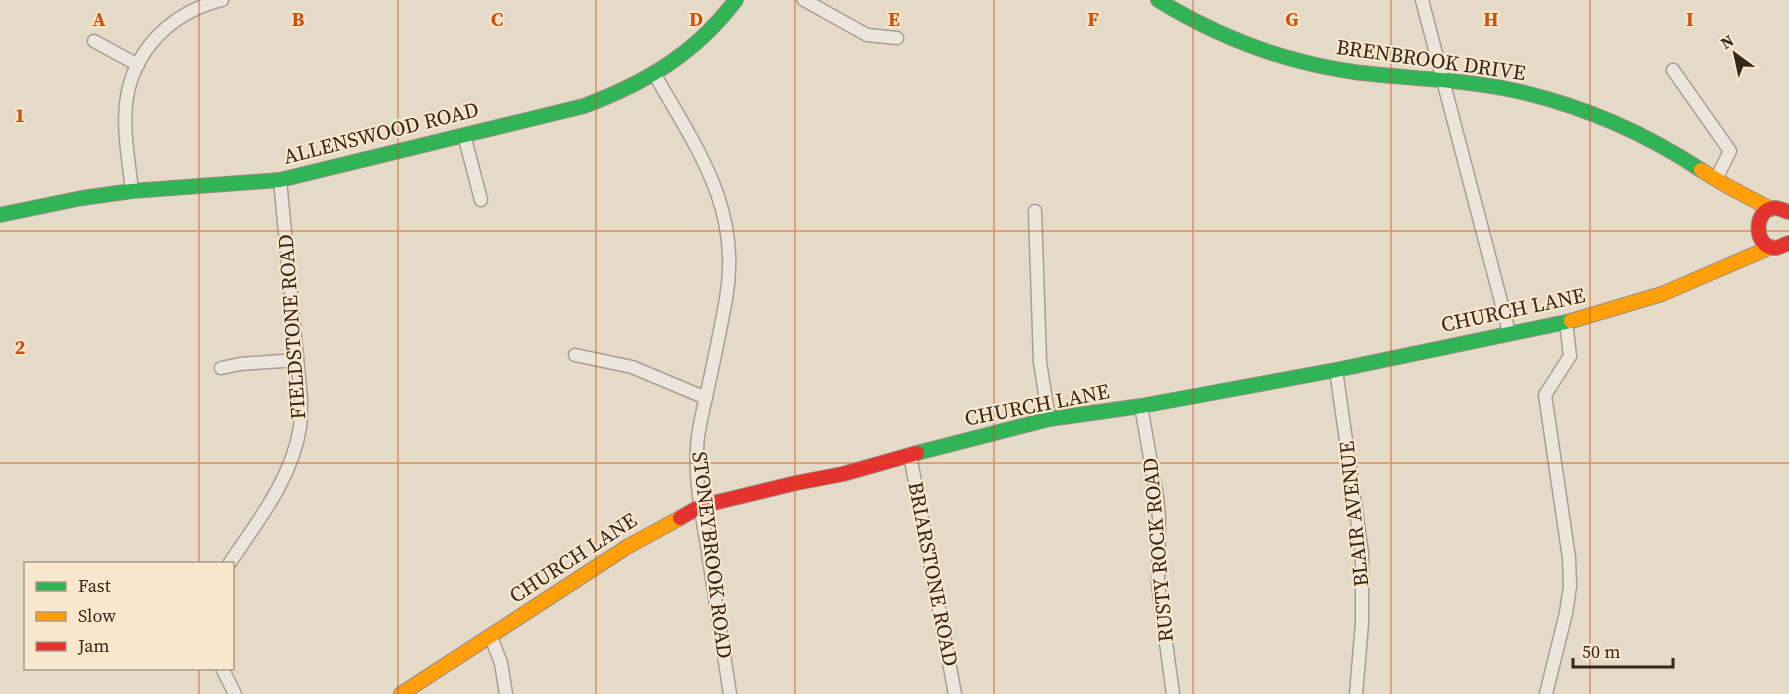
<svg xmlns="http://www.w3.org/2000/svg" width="1789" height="694" font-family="'Source Serif 4',serif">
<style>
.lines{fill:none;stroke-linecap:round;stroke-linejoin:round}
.street-casing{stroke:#a99e92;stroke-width:15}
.fast-casing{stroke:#998e82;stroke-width:16}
.slow-casing{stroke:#998e82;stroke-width:16}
.jam-casing{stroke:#998e82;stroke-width:16}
.street{stroke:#ece5db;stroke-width:12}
.fast{stroke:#30b455;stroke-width:14}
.slow{stroke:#ff9f0a;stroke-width:14}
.jam{stroke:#e5322d;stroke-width:14}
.grid{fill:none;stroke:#cd510e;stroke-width:1.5;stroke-opacity:0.55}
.labels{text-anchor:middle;stroke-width:4.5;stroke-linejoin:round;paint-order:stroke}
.street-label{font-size:21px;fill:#37261a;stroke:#f8e7cc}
.grid-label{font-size:20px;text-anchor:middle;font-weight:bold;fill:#cd510e;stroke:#f8e7cc;stroke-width:4.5;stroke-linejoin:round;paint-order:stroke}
</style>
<rect width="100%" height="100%" fill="#e5d9c8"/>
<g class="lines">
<defs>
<g id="street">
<path d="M804,0l63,35 30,3"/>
<path d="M1422,0l87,332"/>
<path d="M94,41l44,24"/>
<path d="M1673,70l57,81 -14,28"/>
<path d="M655,75c42,74 87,134 71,224 -6,33 -13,66 -20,98 -4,18 -9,35 -9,54 -2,31 5,64 10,95 8,49 15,99 23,148"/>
<path d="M464,135l17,65"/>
<path d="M132,191c-3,-29 -9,-59 -6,-87 6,-54 46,-92 96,-104"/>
<path d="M1035,211l5,151 9,57"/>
<path d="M575,355l57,12 74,31"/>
<path d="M221,368l19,-4 57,-4"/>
<path d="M1336,370l26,183v70l-6,71"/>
<path d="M1141,406l16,91 2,20 -1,67 15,110"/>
<path d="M910,455l45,239"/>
<path d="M229,564c28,-42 63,-85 71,-137 1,-9 1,-19 1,-28l-21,-219"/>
<path d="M491,637l10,26 5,31"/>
<path d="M222,668l13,26"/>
<path d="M1546,694l20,-81 4,-27 -1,-28 -24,-163 25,-39 -4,-34"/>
</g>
<g id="fast">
<path d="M1158,0c60,37 126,62 196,72 54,7 109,7 163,19 66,15 128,42 184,79"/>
<path d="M0,215l82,-17 50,-7 148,-11 304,-74c63,-24 111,-52 152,-106"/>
<path d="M917,453l132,-34 92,-13 195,-36 235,-49"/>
</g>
<g id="slow">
<path d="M1701,170l26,16 44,23"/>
<path d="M1571,321l91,-27 109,-47"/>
<path d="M401,694l226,-147 53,-29"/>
</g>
<g id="jam">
<path d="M1789,212c-4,-1 -10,-4 -14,-4 -22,0 -22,40 0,40 4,0 10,-4 14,-5"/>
<path d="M680,518l21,-12 95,-23 47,-9 74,-21"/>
</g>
</defs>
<!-- street casing -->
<use href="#street" class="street-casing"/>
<!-- fast casing -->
<use href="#fast" class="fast-casing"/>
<!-- slow casing -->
<use href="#slow" class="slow-casing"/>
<!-- jam casing -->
<use href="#jam" class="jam-casing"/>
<!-- street -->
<use href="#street" class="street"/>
<!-- fast -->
<use href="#fast" class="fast"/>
<!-- slow -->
<use href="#slow" class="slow"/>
<!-- jam -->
<use href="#jam" class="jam"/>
</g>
<!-- grid -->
<path class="grid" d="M199,0v564M398,0v694M596,0v694M795,0v694M994,0v694M1193,0v694M1391,0v694M1590,0v694M0,231h1789M0,463h1789M199,668v26"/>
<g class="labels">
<!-- street labels -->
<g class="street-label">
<text transform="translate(1431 60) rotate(8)" y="7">BRENBROOK DRIVE</text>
<text transform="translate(381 133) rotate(-14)" y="7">ALLENSWOOD ROAD</text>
<text transform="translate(1513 310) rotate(-12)" y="7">CHURCH LANE</text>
<text transform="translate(292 327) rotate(-94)" y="7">FIELDSTONE ROAD</text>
<text transform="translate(1037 405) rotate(-11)" y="7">CHURCH LANE</text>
<text transform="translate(1354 514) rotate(-96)" y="7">BLAIR AVENUE</text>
<text transform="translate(1158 550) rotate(-95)" y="7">RUSTY ROCK ROAD</text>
<text transform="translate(712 555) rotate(83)" y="7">STONEYBROOK ROAD</text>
<text transform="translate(573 558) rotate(-33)" y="7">CHURCH LANE</text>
<text transform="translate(933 574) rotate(79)" y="7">BRIARSTONE ROAD</text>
</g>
</g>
<g class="grid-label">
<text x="99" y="26">A</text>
<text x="298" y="26">B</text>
<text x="497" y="26">C</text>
<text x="696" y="26">D</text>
<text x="894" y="26">E</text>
<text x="1093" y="26">F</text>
<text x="1292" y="26">G</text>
<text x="1491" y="26">H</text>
<text x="1690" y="26">I</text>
<text x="20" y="122">1</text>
<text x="20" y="354">2</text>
</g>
<!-- legend -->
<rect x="24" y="562" width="210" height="108" fill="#f8e7cc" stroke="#ab9a85" stroke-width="1.5"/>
<rect x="36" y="582" width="30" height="9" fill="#30b455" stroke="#ab9a85" stroke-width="1.5"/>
<text x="78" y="592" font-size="18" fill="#37261a">Fast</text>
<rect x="36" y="612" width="30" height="9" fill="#ff9f0a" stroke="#ab9a85" stroke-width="1.5"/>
<text x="78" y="622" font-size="18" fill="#37261a">Slow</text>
<rect x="36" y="642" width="30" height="9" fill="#e5322d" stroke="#ab9a85" stroke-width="1.5"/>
<text x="78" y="652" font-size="18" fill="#37261a">Jam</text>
<!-- north arrow -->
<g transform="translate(1735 54) rotate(327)" stroke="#f8e7cc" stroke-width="4.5" paint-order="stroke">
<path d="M0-4.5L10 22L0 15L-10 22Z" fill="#37261a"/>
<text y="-9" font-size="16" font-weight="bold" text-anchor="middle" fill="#37261a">N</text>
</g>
<!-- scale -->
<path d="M1573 658v9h100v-9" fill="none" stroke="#37261a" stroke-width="3"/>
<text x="1582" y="658" font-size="18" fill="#37261a" stroke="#f8e7cc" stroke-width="4.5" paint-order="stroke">50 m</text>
</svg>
